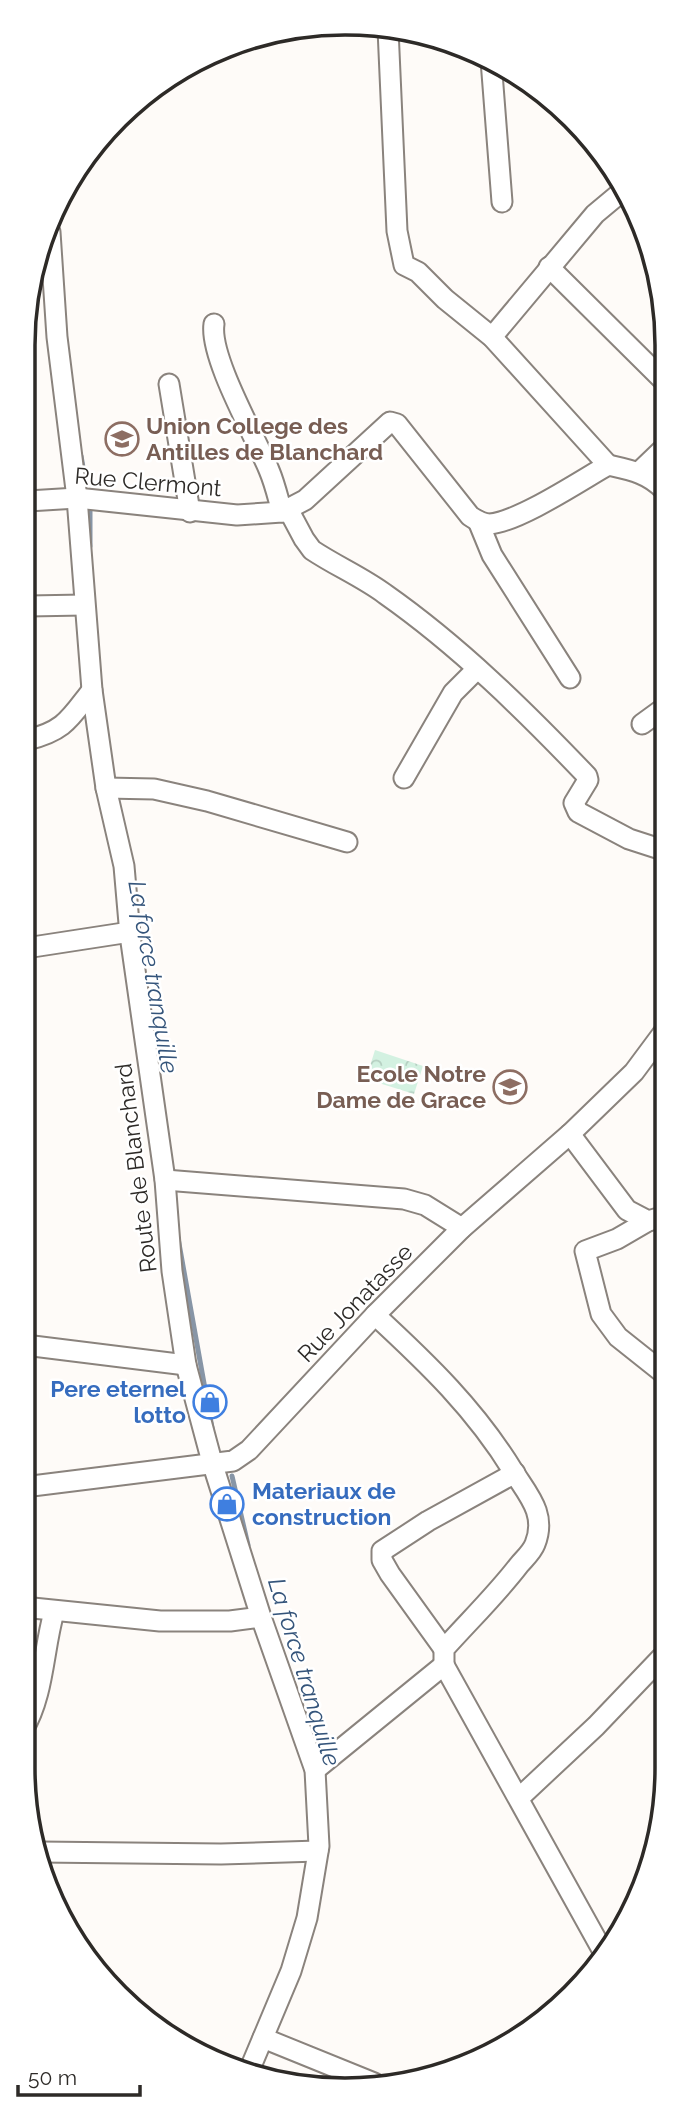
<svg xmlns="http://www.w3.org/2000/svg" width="690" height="2113" font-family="Raleway,sans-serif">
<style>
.park{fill:url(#park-crowns)}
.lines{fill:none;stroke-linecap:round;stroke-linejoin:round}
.stream{stroke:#8795a6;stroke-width:5}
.minor-casing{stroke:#8a837d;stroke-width:23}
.minor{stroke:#fff;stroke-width:19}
.labels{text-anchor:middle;stroke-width:5;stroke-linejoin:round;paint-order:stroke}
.education-label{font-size:23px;font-weight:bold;fill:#785e54;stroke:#fff;text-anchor:start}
.street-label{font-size:23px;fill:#2d2a27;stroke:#fff}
.shop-label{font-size:23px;font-weight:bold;fill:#366cbe;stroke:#fff;text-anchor:end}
.water-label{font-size:24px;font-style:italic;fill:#34547a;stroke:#fff}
.rim{fill:none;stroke:#2d2a27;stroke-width:3.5}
</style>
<defs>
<pattern id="park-crowns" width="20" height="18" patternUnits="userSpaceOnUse" patternTransform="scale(1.75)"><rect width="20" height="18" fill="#d3f1e1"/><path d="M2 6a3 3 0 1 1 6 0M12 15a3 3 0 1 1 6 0" fill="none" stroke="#b5cfc1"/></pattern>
</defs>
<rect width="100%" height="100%" fill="#fefbf8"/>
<!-- park -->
<path class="park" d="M375,1050l48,16 -9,28 -48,-15z"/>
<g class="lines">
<!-- stream -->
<g class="stream">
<path d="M81,456l5,28"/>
<path d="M90,507v39"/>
<path d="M178,1238l34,190"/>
<path d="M232,1476l16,69"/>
</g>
<defs>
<g id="minor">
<path d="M388,29l9,202 7,34 14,7 27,27 47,38 116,128"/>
<path d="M491,60l11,142"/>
<path d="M50,232l7,105 20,161 15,192 14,98 18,78 6,69 35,245 7,91 14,94 26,97 49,155 54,153 4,76 -12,72 -16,53 -42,100"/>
<path d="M549,267l115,114"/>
<path d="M214,324c-5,33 41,112 55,146 6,14 9,28 13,42"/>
<path d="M492,337l103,-123 30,-25"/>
<path d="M169,384l21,128"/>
<path d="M639,472l25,-24"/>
<path d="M28,501l49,-3 160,17 45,-3 23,-12 85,-78 7,2 73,92c6,4 12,8 20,8 30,-3 90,-43 118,-59 22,5 40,8 56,25"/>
<path d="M288,509l16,30 8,11c24,16 50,27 73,44 74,52 140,117 202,182l1,4 -14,23 4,9 51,27 34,11"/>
<path d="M478,521l14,34 78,123"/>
<path d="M28,606l56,-1"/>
<path d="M642,724l22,-16"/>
<path d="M27,740c38,-9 43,-22 65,-50"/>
<path d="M404,778l49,-85 24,-24"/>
<path d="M106,788l48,1 53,12 140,41"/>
<path d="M26,948l104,-16"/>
<path d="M570,1134l57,76 21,11 14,-4"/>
<path d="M165,1180l239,19 21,6 37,23"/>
<path d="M648,1221l-31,18 -32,12 16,63 17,23 44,35"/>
<path d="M375,1315c53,49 100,94 138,156 15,24 34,43 22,73 -3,8 -11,15 -16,21 -23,30 -50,56 -75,84v16"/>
<path d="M25,1345l161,20"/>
<path d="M24,1487l209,-26 16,-11 126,-135 87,-87 108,-94 64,-62 29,-39"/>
<path d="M23,1607l137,14h70l31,-4"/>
<path d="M444,1649l-54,-75 -8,-14v-9l46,-30 87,-48"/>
<path d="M23,1730c21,-35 20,-79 31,-118"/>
<path d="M315,1770l129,-105 161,290"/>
<path d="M519,1798l77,-72 65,-68"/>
<path d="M39,1852l182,2 97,-3"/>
<path d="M263,2038l111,45"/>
</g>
</defs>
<!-- minor casing -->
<use href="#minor" class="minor-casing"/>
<!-- minor -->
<use href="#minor" class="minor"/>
</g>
<!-- icons -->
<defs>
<symbol id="school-ring" viewBox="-11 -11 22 22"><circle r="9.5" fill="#fff" stroke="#8d6e63" stroke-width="1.5"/><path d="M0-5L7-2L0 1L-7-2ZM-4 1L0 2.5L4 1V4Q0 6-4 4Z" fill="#8d6e63"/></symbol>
<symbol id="shop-ring" viewBox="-11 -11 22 22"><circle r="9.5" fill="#fff" stroke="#3f7fe0" stroke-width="1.5"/><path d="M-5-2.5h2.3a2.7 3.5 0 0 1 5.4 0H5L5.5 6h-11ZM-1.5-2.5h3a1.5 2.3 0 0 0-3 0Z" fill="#3f7fe0"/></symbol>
</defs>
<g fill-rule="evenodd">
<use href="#school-ring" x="103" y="420" width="38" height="38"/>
<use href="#school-ring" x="491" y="1068" width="38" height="38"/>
<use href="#shop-ring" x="191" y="1383" width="38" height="38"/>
<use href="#shop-ring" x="208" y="1485" width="38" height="38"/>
</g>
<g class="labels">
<!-- education labels -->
<g class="education-label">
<text x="146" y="434">Union College des<tspan x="146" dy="26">Antilles de Blanchard</tspan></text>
<text x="486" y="1082" text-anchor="end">Ecole Notre<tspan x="486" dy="26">Dame de Grace</tspan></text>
</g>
<!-- street labels -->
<g class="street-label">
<text transform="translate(148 482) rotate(5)" y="8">Rue Clermont</text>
<text transform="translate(136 1168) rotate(-97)" y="8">Route de Blanchard</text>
<text transform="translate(355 1303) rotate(-46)" y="8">Rue Jonatasse</text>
</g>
<!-- shop labels -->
<g class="shop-label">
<text x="186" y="1397">Pere eternel<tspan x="186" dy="26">lotto</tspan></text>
<text x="252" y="1499" text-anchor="start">Materiaux de<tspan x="252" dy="26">construction</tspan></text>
</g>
<!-- water labels -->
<g class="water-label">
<text transform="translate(153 977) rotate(80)" y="8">La force tranquille</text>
<text transform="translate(304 1672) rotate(73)" y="8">La force tranquille</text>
</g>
</g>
<!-- crop -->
<path d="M0 0H690V2113H0ZM345 35H345A310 310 0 0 1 655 345V1768A310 310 0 0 1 345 2078H345A310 310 0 0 1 35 1768V345A310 310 0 0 1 345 35Z" fill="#fff" fill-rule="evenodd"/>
<path class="rim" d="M345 35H345A310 310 0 0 1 655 345V1768A310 310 0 0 1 345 2078H345A310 310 0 0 1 35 1768V345A310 310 0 0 1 345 35Z"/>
<!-- scale -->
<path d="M18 2085v10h122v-10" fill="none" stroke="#2d2a27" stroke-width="3.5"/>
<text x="28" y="2085" font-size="21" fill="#2d2a27" stroke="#ffffff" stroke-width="5" paint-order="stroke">50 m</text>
</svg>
